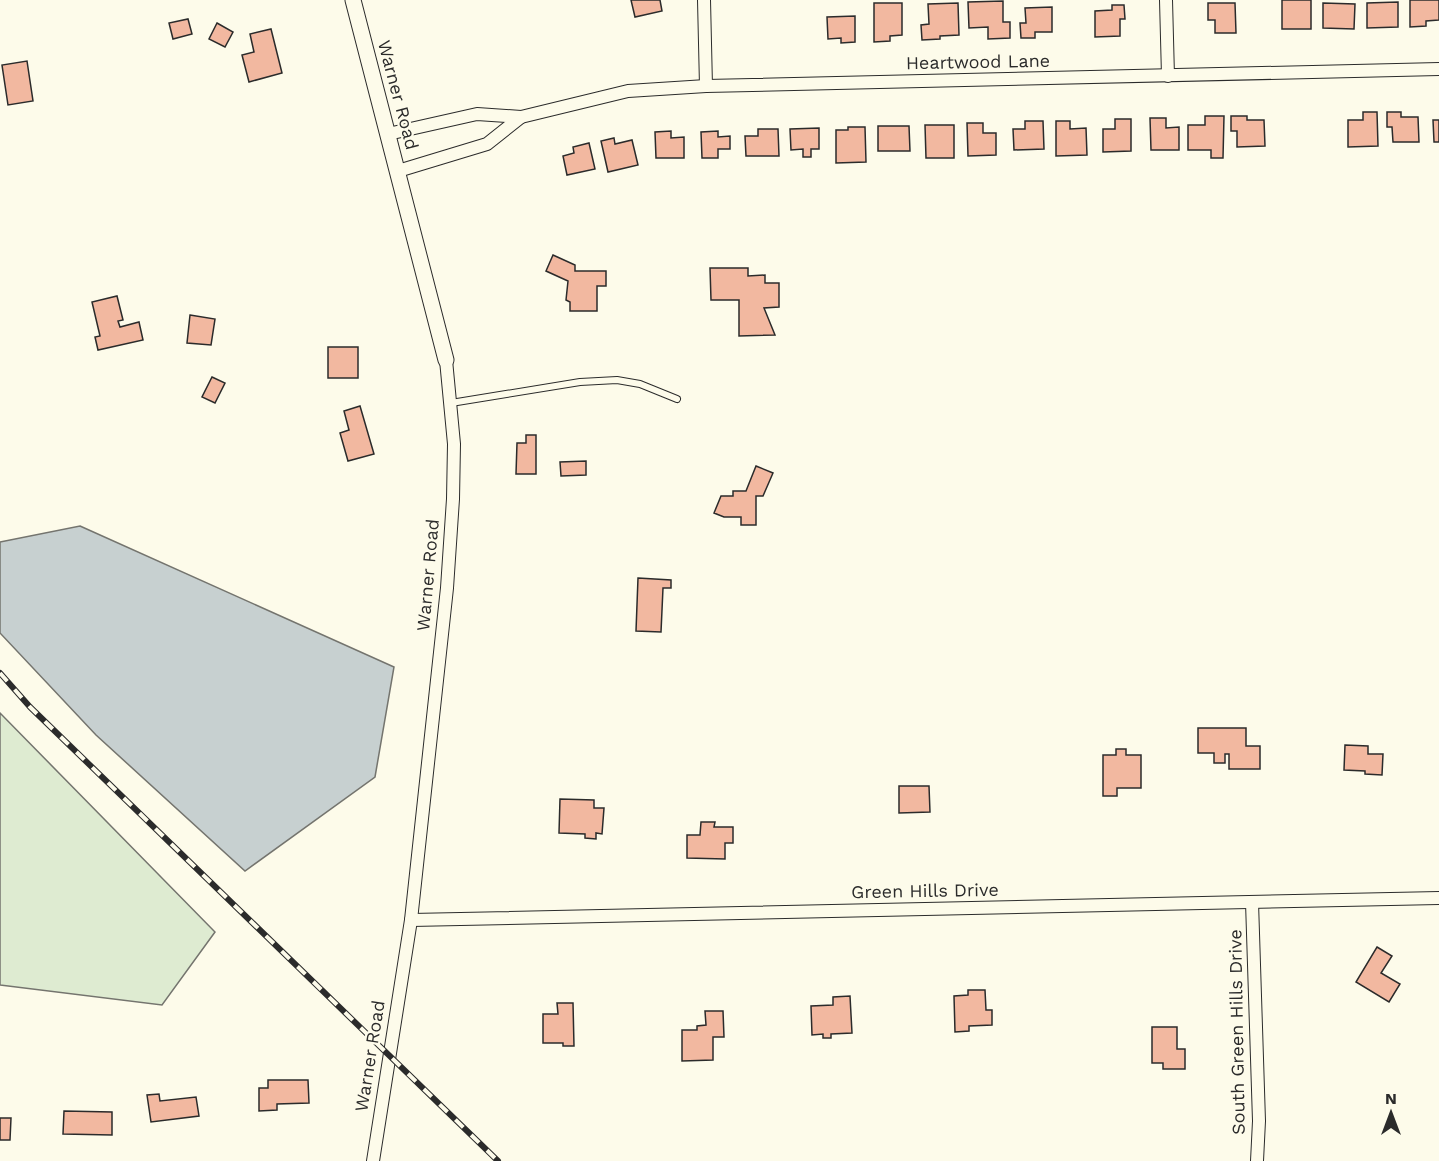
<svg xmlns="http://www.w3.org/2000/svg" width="1439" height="1161" font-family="'Work Sans',sans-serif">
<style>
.green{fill:#deebd1;stroke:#74746e;stroke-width:1.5}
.water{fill:#c7d0d0;stroke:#74746e;stroke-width:1.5}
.building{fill:#f2b8a0;stroke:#2b2b2b;stroke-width:1.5}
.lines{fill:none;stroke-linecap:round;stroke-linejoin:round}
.service-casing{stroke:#2b2b2b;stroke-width:8}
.minor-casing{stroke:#2b2b2b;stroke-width:14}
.tertiary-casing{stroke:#2b2b2b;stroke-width:17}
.service{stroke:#fdfbea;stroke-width:6}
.minor{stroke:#fdfbea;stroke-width:12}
.tertiary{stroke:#fdfbea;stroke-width:15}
.rail-casing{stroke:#2b2b2b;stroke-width:6}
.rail{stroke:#fdfbea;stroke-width:4;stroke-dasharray:11;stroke-linecap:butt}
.labels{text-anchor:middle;stroke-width:4.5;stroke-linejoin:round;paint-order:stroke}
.street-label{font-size:18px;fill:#2b2b2b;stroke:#fdfbea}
</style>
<rect width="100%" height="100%" fill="#fdfbea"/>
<!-- green -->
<path class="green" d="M0,713l215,219 -53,73 -162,-20z"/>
<!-- water -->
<path class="water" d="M80,526l314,141 -19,110 -130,94 -149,-136 -96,-102v-91z"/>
<!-- building -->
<g class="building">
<path d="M631,0h29l2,11 -27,6z"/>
<rect x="1282" y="0" width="29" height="29"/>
<path d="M1410,0h29v20l-13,1v5l-16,1z"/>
<path d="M1003,1v21h7v16l-22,1v-12l-19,1 -1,-26z"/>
<path d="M1398,2v25l-31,1v-25z"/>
<path d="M874,3h28v32l-12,1v5l-16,1z"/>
<path d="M958,3l1,32 -19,1v3l-18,1 -1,-15 8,-1 -1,-20z"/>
<path d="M1208,3h27l1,30h-21v-13h-7z"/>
<path d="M1323,3l32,1 -1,25 -31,-1z"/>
<path d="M1112,5h12l1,14h-5v17l-25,1v-26l17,-1z"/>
<path d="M1052,7v25h-17v6h-14l-1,-15h6l-1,-15z"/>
<path d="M855,16v26l-14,1v-5l-13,1 -1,-22z"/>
<path d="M188,19l4,15 -19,5 -4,-16z"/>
<path d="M217,23l16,9 -8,15 -16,-8z"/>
<path d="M271,29l11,44 -33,9 -7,-27 12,-3 -4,-18z"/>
<path d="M27,61l6,40 -25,4 -6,-40z"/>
<path d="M1363,112h14l1,34 -30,1v-27h15z"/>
<path d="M1387,112h14v5h17l1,25h-26l-1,-15h-5z"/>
<path d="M1205,116h19l-1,42h-12v-8h-23v-25h17z"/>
<path d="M1231,116h16v4h17l1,26 -28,1v-16h-6z"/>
<path d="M1150,118h16v10l13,-1v23h-28z"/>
<path d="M1115,119h16v32l-28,1v-23h12z"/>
<path d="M1433,120h6v22h-5z"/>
<path d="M1025,121h18l1,28 -30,1 -1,-21h12z"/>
<path d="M1056,121h14v8l16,-1 1,27 -31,1z"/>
<path d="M967,123h16v10h13v22l-28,1z"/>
<path d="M925,125h29v33h-28z"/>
<path d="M878,126h31l1,25h-32z"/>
<path d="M848,127h17l1,35 -30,1v-33h12z"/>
<path d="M819,128v21h-8v8h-8v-8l-12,1 -1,-21z"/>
<path d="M758,129h20l1,27h-33l-1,-20h13z"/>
<path d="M671,131v7l13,-1v21h-28l-1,-26z"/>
<path d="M718,131v6l12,-1v13h-12v9h-16l-1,-26z"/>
<path d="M614,138l1,6 17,-4 6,25 -30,7 -7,-31z"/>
<path d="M589,143l6,26 -28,6 -4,-19 11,-3 -1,-6z"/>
<path d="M553,255l22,10v6h31v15h-9v25h-27v-9l-4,-2 2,-19 -22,-10z"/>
<path d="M710,268h38v8l17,-1v8h14v24l-15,1 11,27 -36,1v-36h-28z"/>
<path d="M117,296l6,24 -5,1 2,6 19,-5 4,18 -45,10 -3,-13 5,-1 -8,-34z"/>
<path d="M190,315l25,4 -4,26 -24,-2z"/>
<rect x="328" y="347" width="30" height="31"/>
<path d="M212,377l13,6 -10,20 -13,-6z"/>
<path d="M360,406l14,48 -26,7 -8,-28 9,-3 -5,-19z"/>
<path d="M526,435h10v39h-20l1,-31h9z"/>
<path d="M586,461v14l-25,1 -1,-14z"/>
<path d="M756,466l17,7 -10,23h-7v29h-15v-8h-17l-10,-4 7,-17h12v-5h13z"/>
<path d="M638,578l33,2v8h-8l-2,44 -25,-1z"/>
<path d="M1198,728h48v18h14v23h-31v-15h-4v9h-11v-10h-16z"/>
<path d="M1345,745l23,1v8h15l-1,21 -17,-1v-3l-21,-1z"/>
<path d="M1116,749h10v6h15v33h-24v8h-14v-41h13z"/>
<path d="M899,786h30l1,26 -31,1z"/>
<path d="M560,799l34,1v8h10l-2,26 -6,-1v6l-11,-1v-4l-26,-1z"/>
<path d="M701,822h14l-1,5h19v16h-8v16l-38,-1v-23h13z"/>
<path d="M1377,947l15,9 -11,17 19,11 -11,18 -33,-20z"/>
<path d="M968,990h17l1,20h6v15l-23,1v5l-14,1 -1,-36 14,-1z"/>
<path d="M850,996l2,37 -21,1v4h-8v-4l-11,1 -1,-29 22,-1v-8z"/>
<path d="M557,1003h16l1,43h-11v-3h-20v-29h15z"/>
<path d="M705,1011h18l1,26h-11v23l-31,1v-31h15v-4l9,-1z"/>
<path d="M1152,1027h25v22h8v20h-22v-6h-11z"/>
<path d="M268,1080h40l1,23 -32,1v6l-18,1v-23h9z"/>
<path d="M159,1094l1,7 36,-4 3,19 -48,6 -4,-27z"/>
<path d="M64,1111l48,1v23l-49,-1z"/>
<path d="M0,1118h11l-1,22h-10z"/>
</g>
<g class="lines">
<defs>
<path id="service" d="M451,403l129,-21 37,-2 23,4 37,15"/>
<g id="minor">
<path d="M704,0l2,86"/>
<path d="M1166,0l2,76"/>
<path d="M388,134l89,-20 44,3 107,-26 78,-5 733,-17"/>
<path d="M398,171l89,-27 34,-27"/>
<path d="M1252,902l7,219 -2,40"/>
<path d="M411,920l1028,-22"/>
<path d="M373,1161l38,-241 36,-332 6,-89 1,-55 -8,-84"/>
</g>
<path id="tertiary" d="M353,0l93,360"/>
</defs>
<!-- service casing -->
<use href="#service" class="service-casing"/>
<!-- minor casing -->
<use href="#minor" class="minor-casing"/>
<!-- tertiary casing -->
<use href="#tertiary" class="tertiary-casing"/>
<!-- service -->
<use href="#service" class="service"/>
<!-- minor -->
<use href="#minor" class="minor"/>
<!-- tertiary -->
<use href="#tertiary" class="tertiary"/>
<defs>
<path id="rail" d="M0,673l30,34 468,454"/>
</defs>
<!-- rail casing -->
<use href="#rail" class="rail-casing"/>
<!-- rail -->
<use href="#rail" class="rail"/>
</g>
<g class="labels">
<!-- street labels -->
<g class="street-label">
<text transform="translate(978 62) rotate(-1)" y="6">Heartwood Lane</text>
<text transform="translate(398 95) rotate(75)" y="6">Warner Road</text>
<text transform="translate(428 575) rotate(-85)" y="6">Warner Road</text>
<text transform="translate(925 891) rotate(-1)" y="6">Green Hills Drive</text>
<text transform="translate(1237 1032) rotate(-91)" y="6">South Green Hills Drive</text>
<text transform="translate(370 1056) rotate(-81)" y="6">Warner Road</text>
</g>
</g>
<!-- north arrow -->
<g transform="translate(1391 1113)" stroke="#fdfbea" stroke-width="4.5" paint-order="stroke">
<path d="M0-4.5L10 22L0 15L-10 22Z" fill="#2b2b2b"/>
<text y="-9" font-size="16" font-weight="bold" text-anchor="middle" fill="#2b2b2b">N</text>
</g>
</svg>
